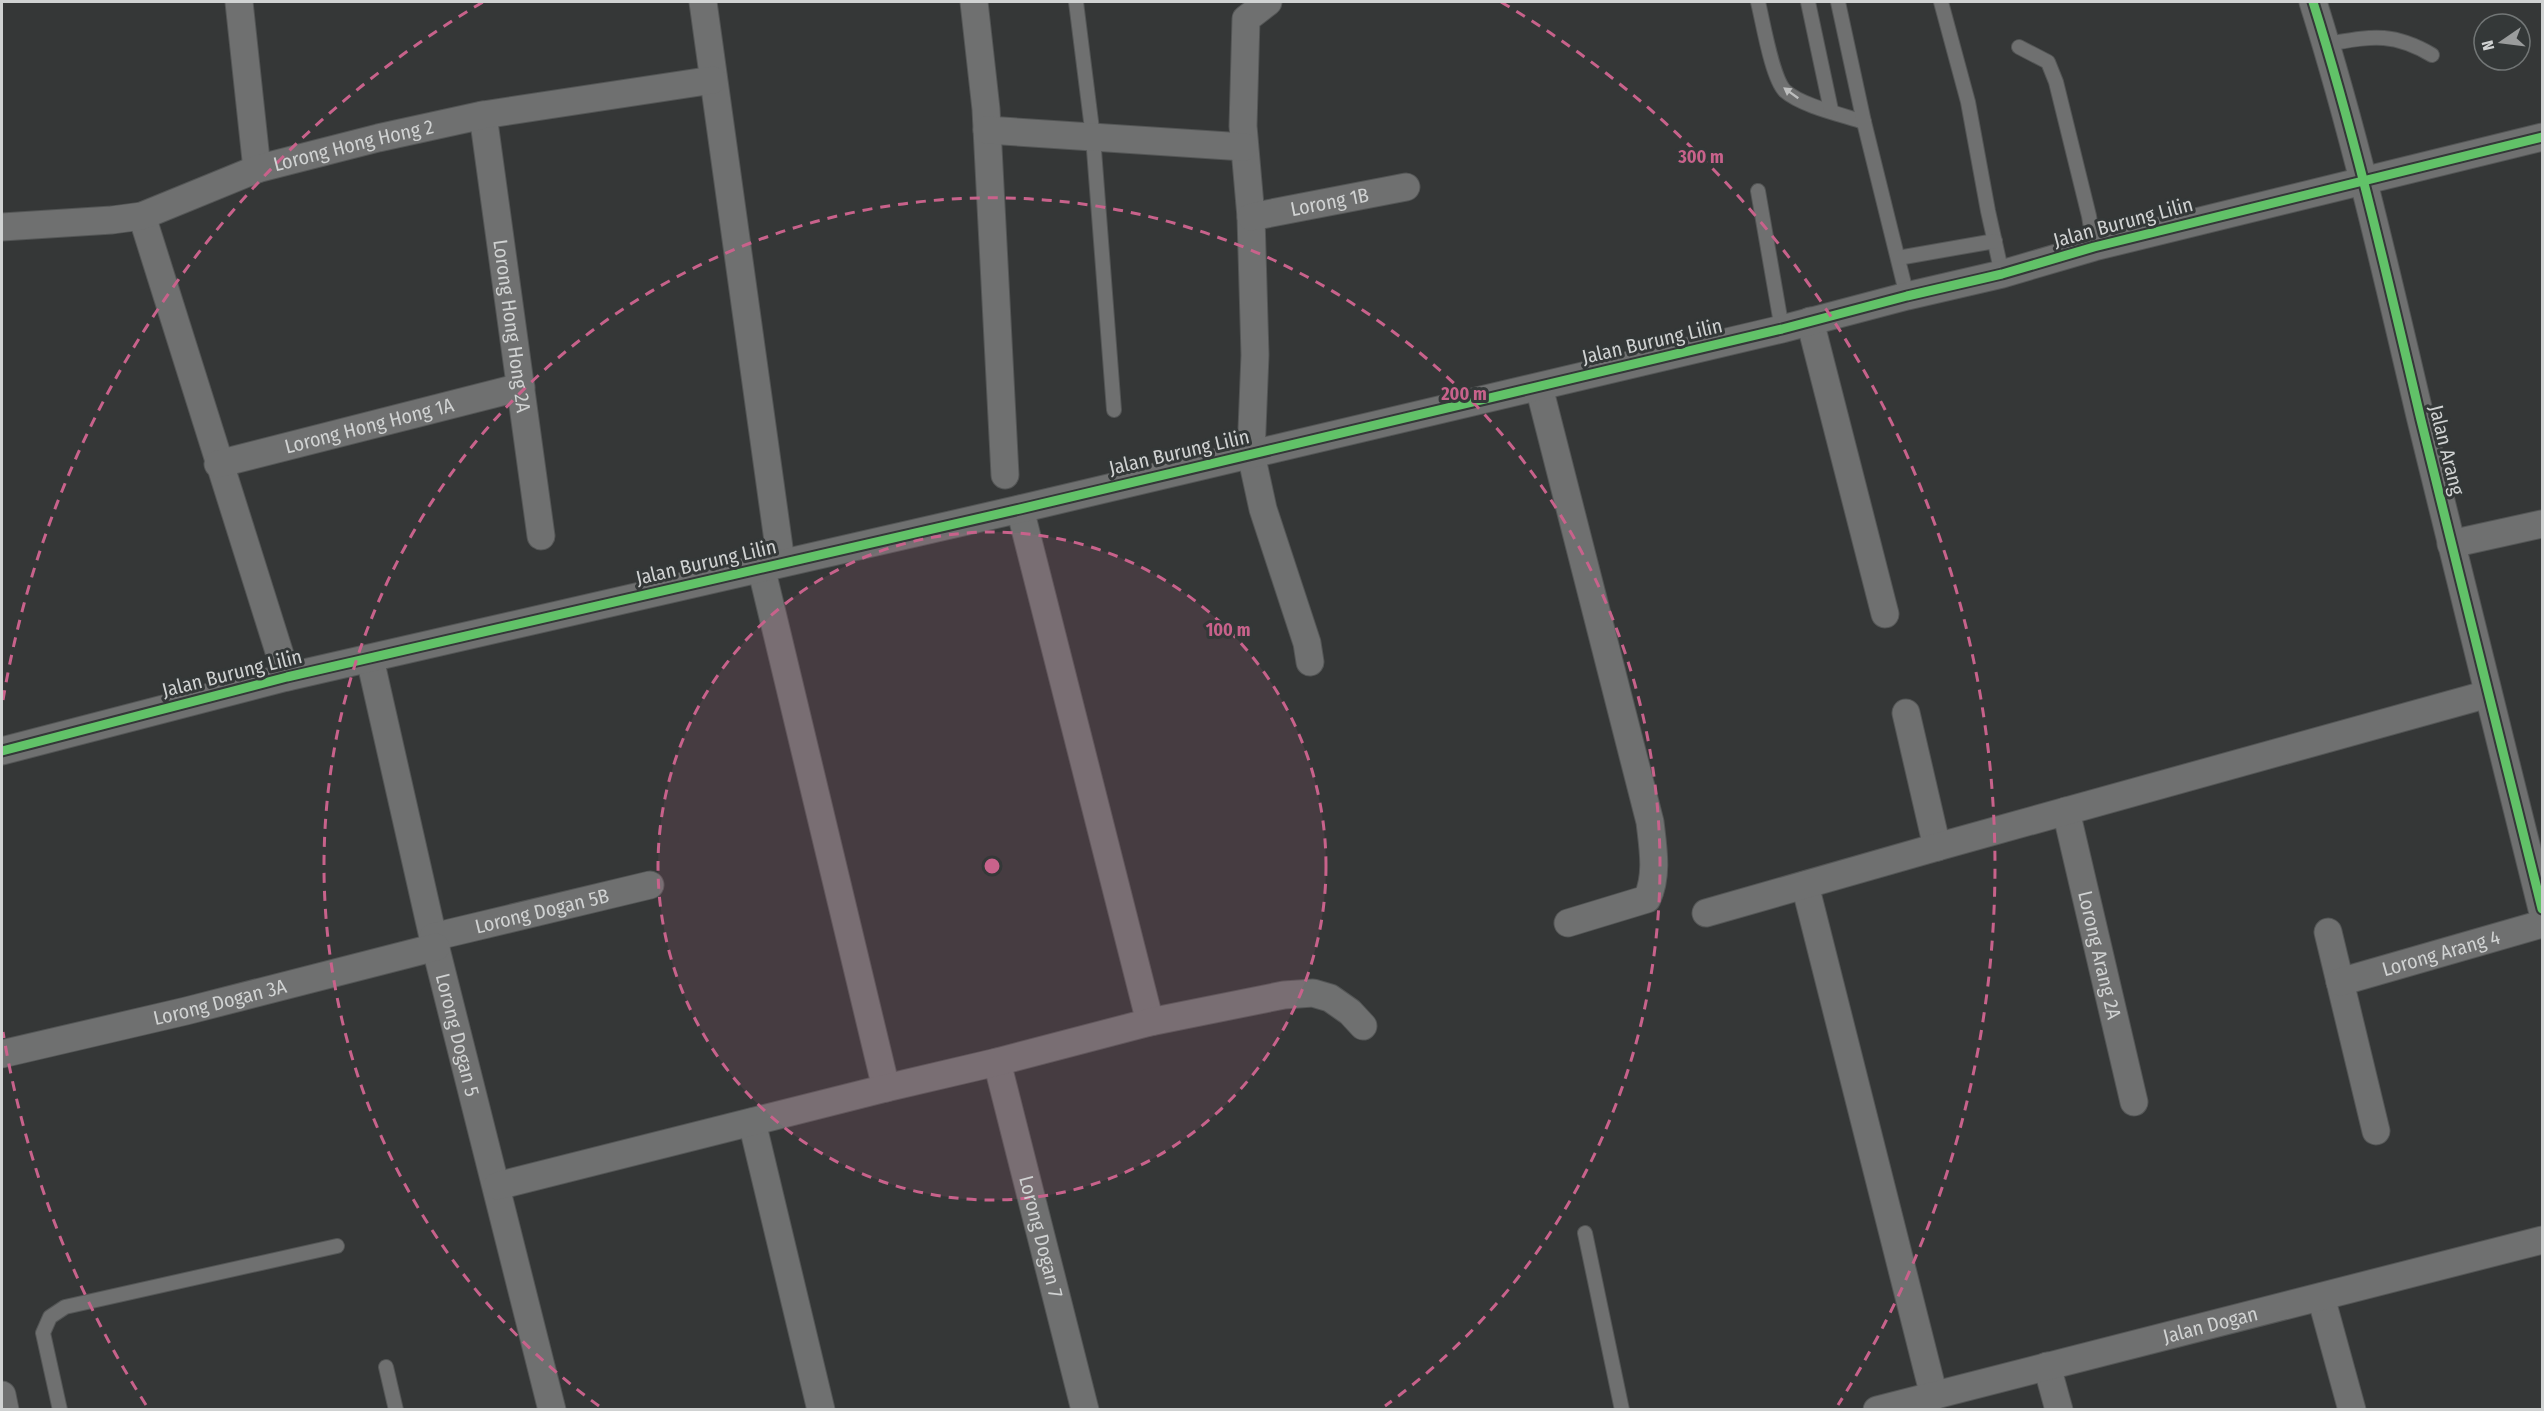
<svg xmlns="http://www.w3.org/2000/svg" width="2544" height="1411" font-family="'Fira Sans Condensed',sans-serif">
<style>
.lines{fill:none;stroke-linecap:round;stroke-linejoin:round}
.service-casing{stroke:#545656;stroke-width:16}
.minor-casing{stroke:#545656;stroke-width:29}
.service{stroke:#6f7070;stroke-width:14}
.minor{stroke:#6f7070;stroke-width:27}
.cycleway-casing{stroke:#343838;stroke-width:13}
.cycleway{stroke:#61c268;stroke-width:9}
.oneway{fill:#bdbebe}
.ring{fill:none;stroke:#c8628b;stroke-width:3;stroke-dasharray:10 8}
.labels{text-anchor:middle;stroke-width:6;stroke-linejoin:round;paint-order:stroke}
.street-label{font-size:20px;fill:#d0d2d2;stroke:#343838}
.centre{fill:#c8628b;stroke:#343838;stroke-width:3}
.ring-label{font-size:18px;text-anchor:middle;font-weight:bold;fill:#c8628b;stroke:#343838;stroke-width:6;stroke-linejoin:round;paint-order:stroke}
</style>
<rect width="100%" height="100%" fill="#353737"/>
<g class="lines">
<defs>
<g id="service">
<path d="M1076,2l17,135 21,273"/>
<path d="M1758,2c5,20 14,76 27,89 17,15 58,24 79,31"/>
<path d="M1808,2l23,108"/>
<path d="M1838,2l26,120 43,174"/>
<path d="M1941,2l27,100 20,109 14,63"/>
<path d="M2326,44c44,-7 65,-13 106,11"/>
<path d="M2019,47l29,15 8,20 33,134 5,31"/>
<path d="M1758,191l24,138"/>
<path d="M1898,258l97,-17"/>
<path d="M1585,1233l37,177"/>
<path d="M386,1367l10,43"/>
<path d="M60,1410l-17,-77 7,-16 15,-10 272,-61"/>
</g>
<g id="minor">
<path d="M239,2l18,167"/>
<path d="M703,2l78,560"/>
<path d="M974,2l12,107 19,366"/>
<path d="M1268,2l-22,17 -3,107 8,91 4,138 -4,99 12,55 44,134 3,19"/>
<path d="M2313,2c43,137 75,278 108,418 39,164 81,326 121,489"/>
<path id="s1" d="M483,115l58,421"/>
<path d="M987,130l257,17"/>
<path d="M142,216l145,461"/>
<path id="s2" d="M1251,217l155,-30"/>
<path id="s3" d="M2,227l110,-7 30,-4 115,-47 121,-31 105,-23 230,-35"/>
<path d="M1810,321l75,293"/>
<path d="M1539,387l111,435c3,26 8,53 -3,77l-79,24"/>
<path id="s4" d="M218,464l303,-77"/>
<path d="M1020,509l130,513"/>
<path d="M2451,544l91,-20"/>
<path d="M761,567l125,521"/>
<path id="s5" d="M370,659l63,278 119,473"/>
<path d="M1906,713l31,134"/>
<path d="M2,751l285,-74 733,-168 762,-180 125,-33 95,-22 92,-27 448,-110"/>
<path id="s6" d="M2066,811l68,291"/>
<path d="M1805,885l129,511"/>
<path d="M1706,913l231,-66 551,-153"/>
<path d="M2328,932l48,199"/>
<path id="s7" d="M433,937l217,-52"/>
<path id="s8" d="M2340,982l202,-58"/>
<path id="s9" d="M2,1054l184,-43 250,-64"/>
<path id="s10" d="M997,1062l88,348"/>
<path d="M752,1122l69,288"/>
<path d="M497,1186l389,-98 111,-26 153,-40 134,-27 29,-2 17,5 20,14 13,14"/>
<path d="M2321,1297l31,113"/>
<path d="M2047,1366l12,44"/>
<path d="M2,1395l3,15"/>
<path id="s11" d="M1877,1410l665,-170"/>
</g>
</defs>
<!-- service casing -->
<use href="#service" class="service-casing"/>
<!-- minor casing -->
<use href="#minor" class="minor-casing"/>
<!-- service -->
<use href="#service" class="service"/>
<!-- minor -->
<use href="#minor" class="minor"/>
<defs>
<g id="cycleway">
<path d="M2313,2c43,137 75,278 108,418 39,164 81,326 121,489"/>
<path d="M2,751l285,-74 733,-168 762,-180 125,-33 95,-22 92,-27 448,-110"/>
</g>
</defs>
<!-- cycleway casing -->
<use href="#cycleway" class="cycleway-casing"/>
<!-- cycleway -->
<use href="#cycleway" class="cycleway"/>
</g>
<!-- one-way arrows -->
<defs><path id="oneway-solid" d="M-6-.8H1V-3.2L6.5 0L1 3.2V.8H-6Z" transform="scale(1.5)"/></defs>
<use class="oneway" href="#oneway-solid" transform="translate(1791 93) rotate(-144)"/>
<!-- distance rings -->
<circle cx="992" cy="866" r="334" fill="#c8628b" fill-opacity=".12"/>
<g class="ring">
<circle cx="992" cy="866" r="334"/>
<path d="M599 1406A668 668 0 1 1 1385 1406"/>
<path d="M146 1405A1003 1003 0 0 1 3 1032M3 700A1003 1003 0 0 1 483 2M1501 2A1003 1003 0 0 1 1838 1405"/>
</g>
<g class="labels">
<!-- street labels -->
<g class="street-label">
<text dy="7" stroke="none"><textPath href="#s3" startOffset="364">Lorong Hong Hong 2</textPath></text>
<text dy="7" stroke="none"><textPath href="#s2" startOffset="80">Lorong 1B</textPath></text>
<text transform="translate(2123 222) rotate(-15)" y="7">Jalan Burung Lilin</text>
<text dy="7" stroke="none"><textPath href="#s1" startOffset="213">Lorong Hong Hong 2A</textPath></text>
<text transform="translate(1652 341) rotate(-13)" y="7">Jalan Burung Lilin</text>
<text dy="7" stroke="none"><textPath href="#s4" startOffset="156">Lorong Hong Hong 1A</textPath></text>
<text transform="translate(2447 450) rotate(76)" y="7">Jalan Arang</text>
<text transform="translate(1179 452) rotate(-13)" y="7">Jalan Burung Lilin</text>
<text transform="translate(706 562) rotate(-13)" y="7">Jalan Burung Lilin</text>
<text transform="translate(232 673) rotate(-14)" y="7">Jalan Burung Lilin</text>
<text dy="7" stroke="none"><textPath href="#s7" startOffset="112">Lorong Dogan 5B</textPath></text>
<text dy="7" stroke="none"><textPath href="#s8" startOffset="105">Lorong Arang 4</textPath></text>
<text dy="7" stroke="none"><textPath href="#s6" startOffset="148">Lorong Arang 2A</textPath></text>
<text dy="7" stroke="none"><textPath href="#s9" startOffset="224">Lorong Dogan 3A</textPath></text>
<text dy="7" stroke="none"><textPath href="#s5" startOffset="386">Lorong Dogan 5</textPath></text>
<text dy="7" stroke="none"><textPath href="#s10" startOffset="180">Lorong Dogan 7</textPath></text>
<text dy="7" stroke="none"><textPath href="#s11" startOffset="344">Jalan Dogan</textPath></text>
</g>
</g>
<circle cx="992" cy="866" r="9" class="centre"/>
<g class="ring-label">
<text x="1701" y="163">300 m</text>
<text x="1464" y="400">200 m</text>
<text x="1228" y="636">100 m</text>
</g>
<!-- border -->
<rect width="2544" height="1411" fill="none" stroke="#d0d2d2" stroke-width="6"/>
<!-- north arrow -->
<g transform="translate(2502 42) rotate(256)"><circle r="28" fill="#343838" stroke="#727676" stroke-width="1.5"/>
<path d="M0-4.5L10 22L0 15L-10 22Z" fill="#9a9c9c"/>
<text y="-9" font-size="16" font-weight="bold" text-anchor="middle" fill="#d0d2d2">N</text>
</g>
</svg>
